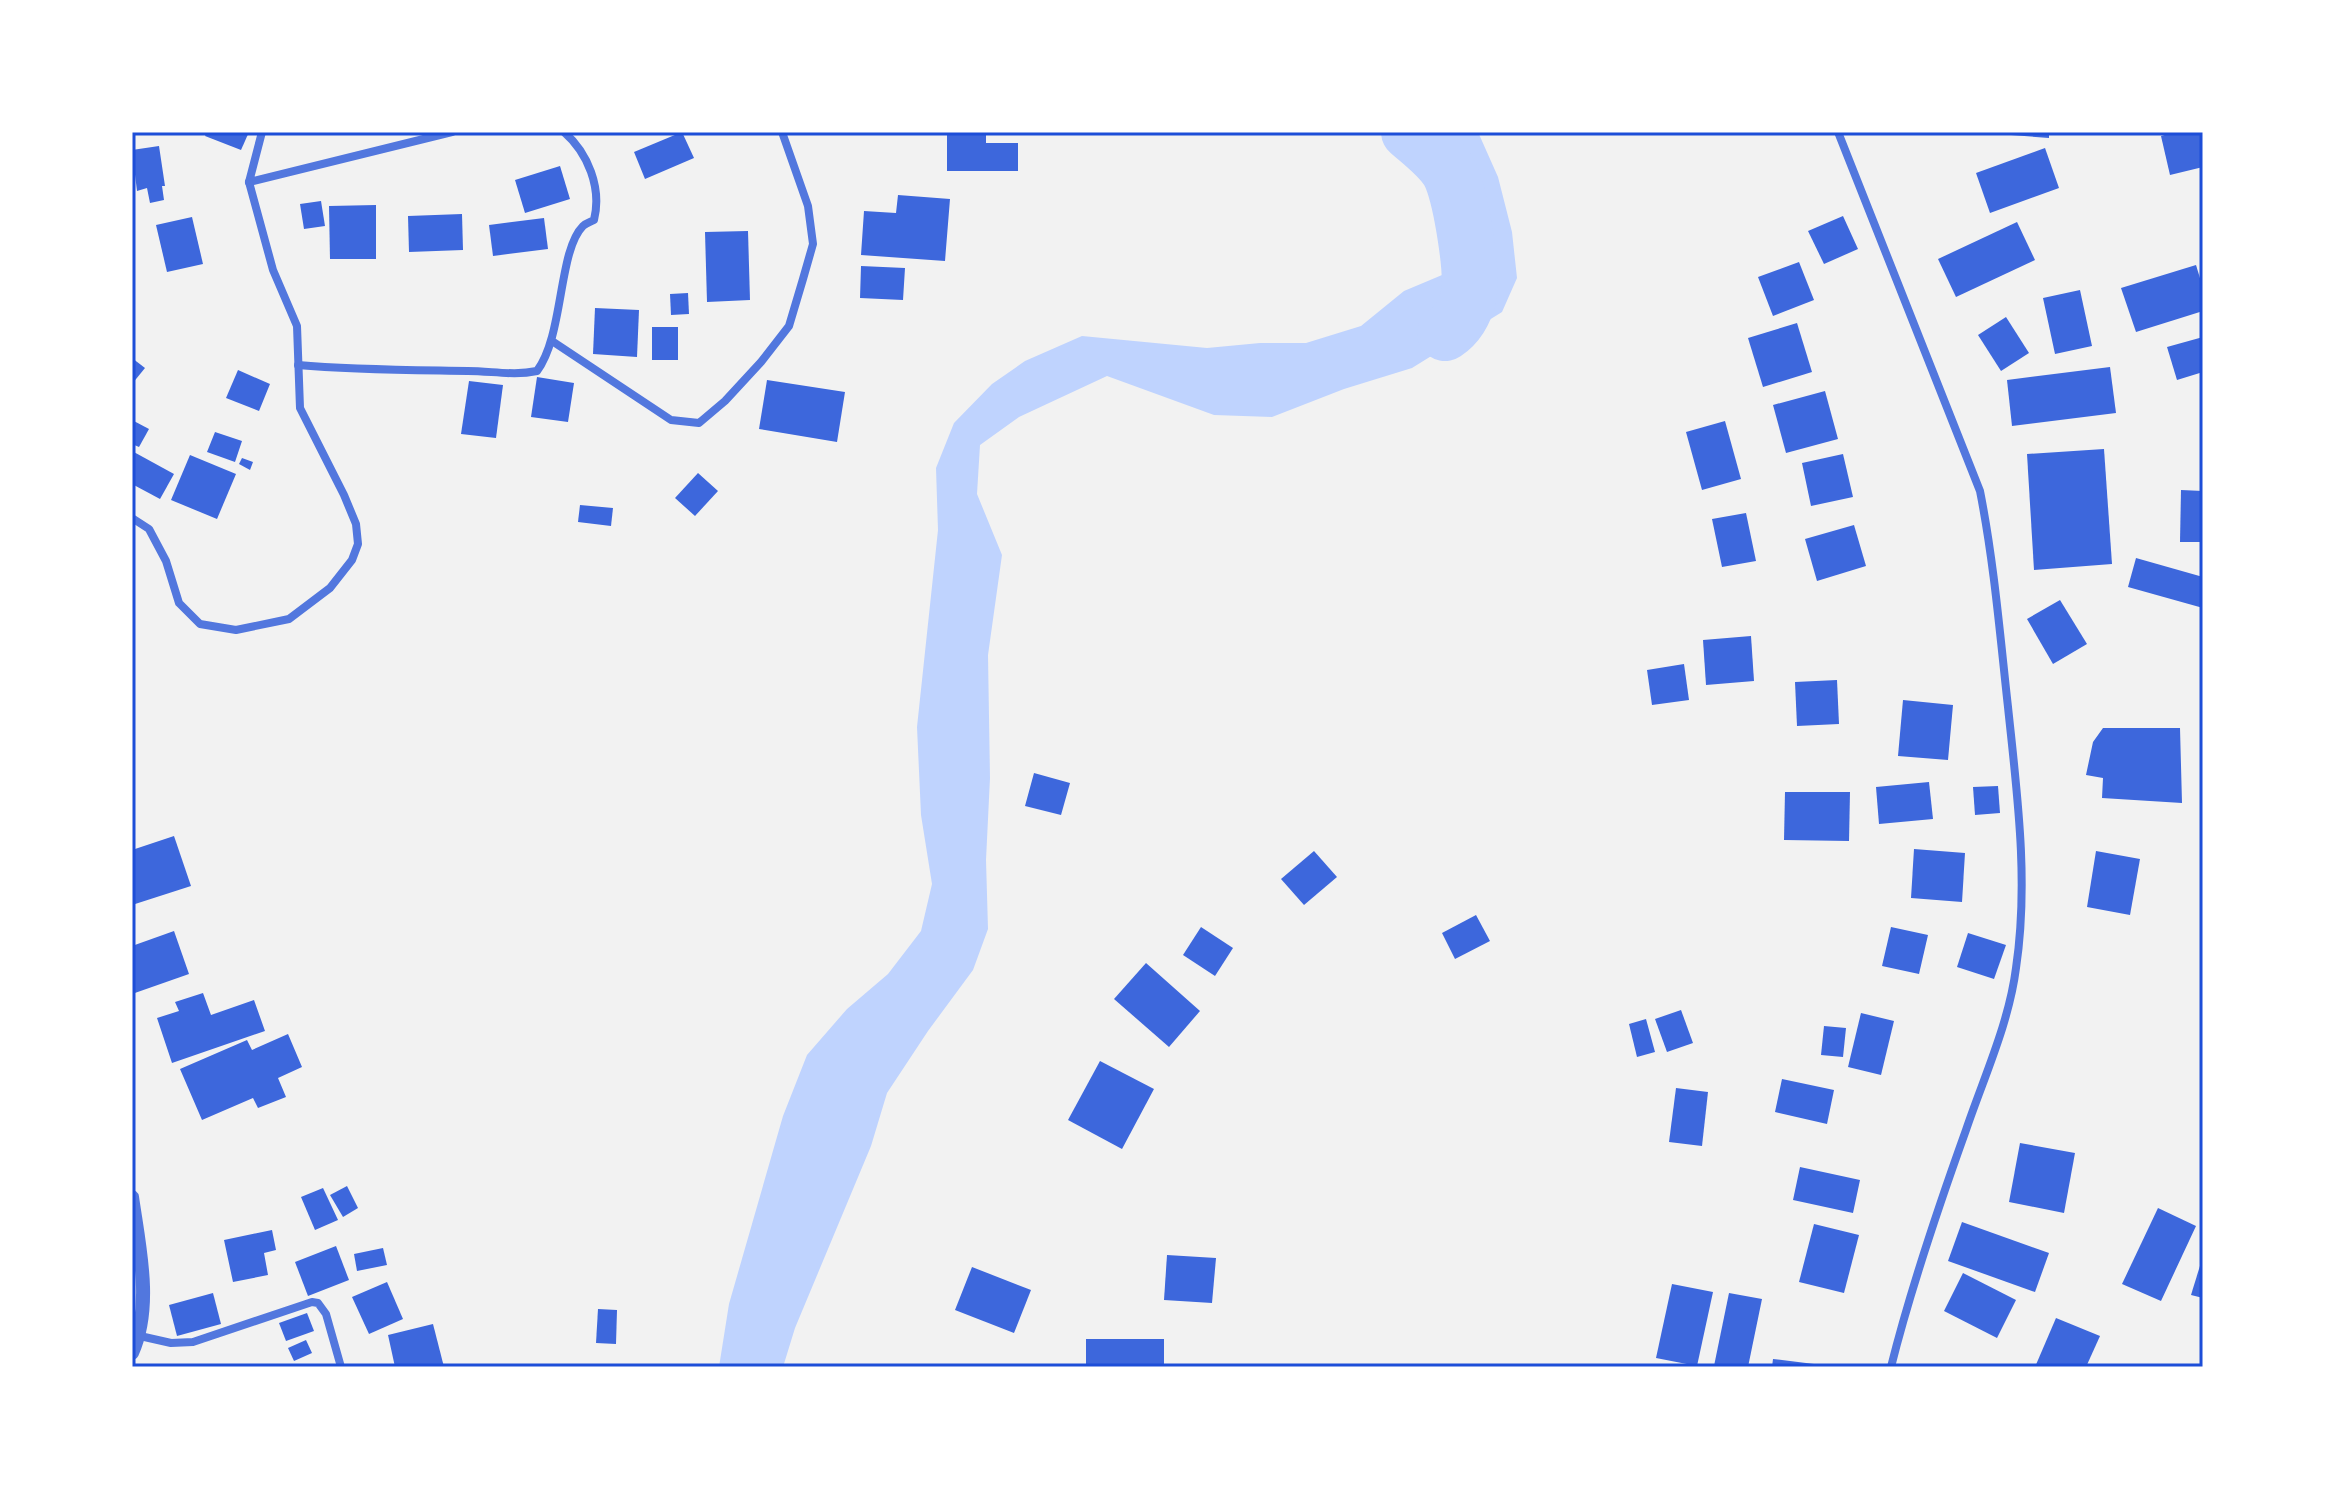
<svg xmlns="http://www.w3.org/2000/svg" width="2335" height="1499" font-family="Ubuntu,sans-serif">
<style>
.water{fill:#bfd3fe}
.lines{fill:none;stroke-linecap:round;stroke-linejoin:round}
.river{stroke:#bfd3fe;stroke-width:56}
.building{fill:#3d67dc}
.minor{stroke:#5277de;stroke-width:8}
.tertiary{stroke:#5277de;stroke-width:14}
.neatline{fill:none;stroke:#1d4ed8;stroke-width:3}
</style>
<rect width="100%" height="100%" fill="#f2f2f2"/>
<!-- water -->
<path class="water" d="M1400,132h78l20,45 14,55 5,46 -15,34 -90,56 -68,21 -72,28 -58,-2 -107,-39 -88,41 -39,28 -3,49 25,61 -14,100 2,123 -4,82 2,69 -15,41 -45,61 -41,62 -16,53 -76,182 -12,39h-64l10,-63 54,-188 24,-61 40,-46 41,-35 33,-43 11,-47 -11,-69 -4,-88 21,-197 -2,-62 18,-45 38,-39 33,-23 57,-25 125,12 53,-5h46l55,-17 43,-35 69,-29 2,-21 -21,-42 -26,-45z"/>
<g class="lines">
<!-- river -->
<path class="river" d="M1409,132c13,11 35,28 42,44 10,24 23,97 17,122 -3,14 -11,27 -23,35"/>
</g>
<!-- building -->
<g class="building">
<path d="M207,132h42l-8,18 -36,-14z"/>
<path d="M682,132l12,26 -49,21 -11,-27z"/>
<path d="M947,132h39v11h32v28h-71z"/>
<path d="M1998,132h51v6l-51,-4z"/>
<path d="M2175,132h28v35l-33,8 -9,-39z"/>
<path d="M159,146l6,40h-3l2,14 -14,3 -3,-15 -10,3 -5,-41z"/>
<path d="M2045,148l14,40 -69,25 -14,-40z"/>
<path d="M560,166l10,33 -45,14 -10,-33z"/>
<path d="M898,195l52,4 -5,62 -84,-6 3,-44 32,2z"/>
<path d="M321,201l4,25 -21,3 -4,-25z"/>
<path d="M376,205v54h-46l-1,-53z"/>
<path d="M462,214l1,36 -54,2 -1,-36z"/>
<path d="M1843,216l15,33 -34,15 -16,-33z"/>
<path d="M192,217l11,47 -36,8 -11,-47z"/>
<path d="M544,218l4,31 -55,7 -4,-31z"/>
<path d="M2017,222l18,38 -79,37 -18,-38z"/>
<path d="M748,231l2,69 -43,2 -2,-70z"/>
<path d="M1799,262l15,38 -41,16 -15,-39z"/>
<path d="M2196,265l7,23v23l-67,21 -15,-44z"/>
<path d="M861,266l44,2 -2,32 -43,-2z"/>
<path d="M2080,290l12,56 -37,8 -12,-56z"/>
<path d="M688,293l1,21 -18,1 -1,-21z"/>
<path d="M595,308l44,2 -2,47 -44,-3z"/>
<path d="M2006,317l23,36 -28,18 -23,-36z"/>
<path d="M1797,323l15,49 -49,15 -15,-49z"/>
<rect x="652" y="327" width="26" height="33"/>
<path d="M2203,337v35l-26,8 -10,-33z"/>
<path d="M132,358l13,10 -13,16z"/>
<path d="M2110,367l6,46 -104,13 -5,-46z"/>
<path d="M238,370l32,14 -11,27 -33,-13z"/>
<path d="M537,377l37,6 -6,39 -37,-5z"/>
<path d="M767,380l78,12 -8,50 -78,-13z"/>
<path d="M469,381l34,4 -7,53 -35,-4z"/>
<path d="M1825,391l13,48 -52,14 -13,-48z"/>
<path d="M132,420l17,9 -10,18 -7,-3z"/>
<path d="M1725,421l16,58 -39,11 -16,-58z"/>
<path d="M215,432l27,9 -7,21 -28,-10z"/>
<path d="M2104,449l8,115 -78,6 -7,-116z"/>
<path d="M132,451l42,23 -14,25 -28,-15z"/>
<path d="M1843,454l10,43 -42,9 -9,-43z"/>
<path d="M190,455l46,19 -19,45 -46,-19z"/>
<path d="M242,458l11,4 -3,8 -11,-6z"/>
<path d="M698,473l20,18 -23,25 -20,-18z"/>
<path d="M2181,490l22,1v51h-23z"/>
<path d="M580,505l33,3 -2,18 -33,-4z"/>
<path d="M1746,513l10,48 -34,6 -10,-48z"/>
<path d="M1854,525l12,41 -49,15 -12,-42z"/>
<path d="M2136,558l67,19v31l-75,-21z"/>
<path d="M2060,600l27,44 -34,20 -26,-45z"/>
<path d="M1751,636l3,45 -48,4 -3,-45z"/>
<path d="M1684,664l5,36 -37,5 -5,-35z"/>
<path d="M1837,680l2,44 -42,2 -2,-44z"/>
<path d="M1903,700l50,5 -5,55 -50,-4z"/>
<path d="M2103,728h77l2,75 -80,-5 1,-20 -17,-3 7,-33z"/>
<path d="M1034,773l36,10 -9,32 -36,-9z"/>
<path d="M1929,782l4,37 -54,5 -3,-37z"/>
<path d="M1998,786l2,27 -25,2 -2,-28z"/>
<path d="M1785,792h65l-1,49 -65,-1z"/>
<path d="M174,836l17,50 -59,19v-55z"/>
<path d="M1914,849l51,4 -3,49 -51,-4z"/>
<path d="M1314,851l23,26 -33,28 -23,-26z"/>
<path d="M2096,851l44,8 -10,56 -43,-8z"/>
<path d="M1476,915l14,26 -35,18 -13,-26z"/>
<path d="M1201,927l32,21 -18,28 -32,-21z"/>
<path d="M1891,927l37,8 -9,39 -37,-8z"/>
<path d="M174,931l15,43 -57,20v-48z"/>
<path d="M1968,933l38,12 -12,34 -37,-12z"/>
<path d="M1146,963l54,48 -31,36 -55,-48z"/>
<path d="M203,993l8,22 43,-15 11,31 -93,32 -15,-45 22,-7 -4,-9z"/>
<path d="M1681,1010l12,33 -26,9 -12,-33z"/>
<path d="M1861,1013l33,8 -13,54 -33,-8z"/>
<path d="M1646,1019l9,33 -18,5 -8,-33z"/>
<path d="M1824,1026l22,2 -3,29 -22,-2z"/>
<path d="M288,1034l14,33 -24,11 8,19 -28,11 -5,-10 -51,22 -22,-51 67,-29 5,10z"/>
<path d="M1100,1061l54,28 -32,60 -54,-29z"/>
<path d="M1782,1079l52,11 -7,34 -52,-12z"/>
<path d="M1676,1088l32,4 -6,54 -33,-4z"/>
<path d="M2020,1143l55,10 -11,60 -55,-11z"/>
<path d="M1800,1167l60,13 -7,33 -60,-13z"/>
<path d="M347,1186l11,22 -15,9 -13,-22z"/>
<path d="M323,1188l15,32 -23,10 -14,-33z"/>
<path d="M2158,1208l38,18 -35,75 -39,-17z"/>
<path d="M1962,1222l87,31 -14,39 -87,-31z"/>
<path d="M1814,1224l45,11 -15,58 -45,-11z"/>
<path d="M272,1230l4,20 -12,3 4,22 -35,7 -9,-42z"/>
<path d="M336,1246l13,34 -41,16 -13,-34z"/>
<path d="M383,1248l4,17 -30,6 -3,-17z"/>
<path d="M1167,1255l49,3 -4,45 -48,-3z"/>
<path d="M2203,1256v42l-12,-3z"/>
<path d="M972,1267l59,23 -17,43 -59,-23z"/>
<path d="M1963,1273l53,27 -19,38 -53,-27z"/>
<path d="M387,1282l16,37 -34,15 -17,-37z"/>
<path d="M1672,1284l41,8 -16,74 -41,-8z"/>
<path d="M213,1293l8,31 -44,12 -8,-31z"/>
<path d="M1729,1293l33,6 -14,68 -34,-1z"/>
<path d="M598,1309l19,1 -1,34 -20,-1z"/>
<path d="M307,1313l7,18 -28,10 -7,-18z"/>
<path d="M2056,1318l44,18 -14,31h-51z"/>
<path d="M433,1324l11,43h-49l-7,-32z"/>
<rect x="1086" y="1339" width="78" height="28"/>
<path d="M306,1340l6,13 -18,8 -6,-13z"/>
<path d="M1773,1359l49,6 -1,2h-49z"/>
</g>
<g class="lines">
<!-- minor -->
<g class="minor">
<path d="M262,132l-13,50 203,-50"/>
<path d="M1838,132l142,359c14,71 20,144 28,216 9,86 21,174 8,261 -7,55 -32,109 -50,162 -28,78 -55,157 -75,237"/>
<path d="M552,341l119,79 28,3 26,-22 36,-39 28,-36 14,-47 10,-35 -5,-38 -26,-74"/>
<path d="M298,365c57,5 113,5 170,6 24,0 46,5 69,0 27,-36 21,-120 46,-145 3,-3 7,-4 11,-6 8,-32 -6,-67 -30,-88"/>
<path d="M132,518l17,11 17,32 13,42 21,21 36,6 53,-11 41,-31 22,-28 6,-16 -2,-20 -12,-29 -44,-87 -3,-82 -24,-56 -24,-88"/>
<path d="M140,1336l31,7 22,-1 119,-40 6,1 8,11 15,53"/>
</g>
<!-- tertiary -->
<path class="tertiary" d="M132,1197c7,49 21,109 0,156"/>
</g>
<!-- border -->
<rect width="2335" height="1499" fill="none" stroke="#ffffff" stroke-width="268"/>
<rect x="134" y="134" width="2067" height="1231" class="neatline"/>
</svg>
